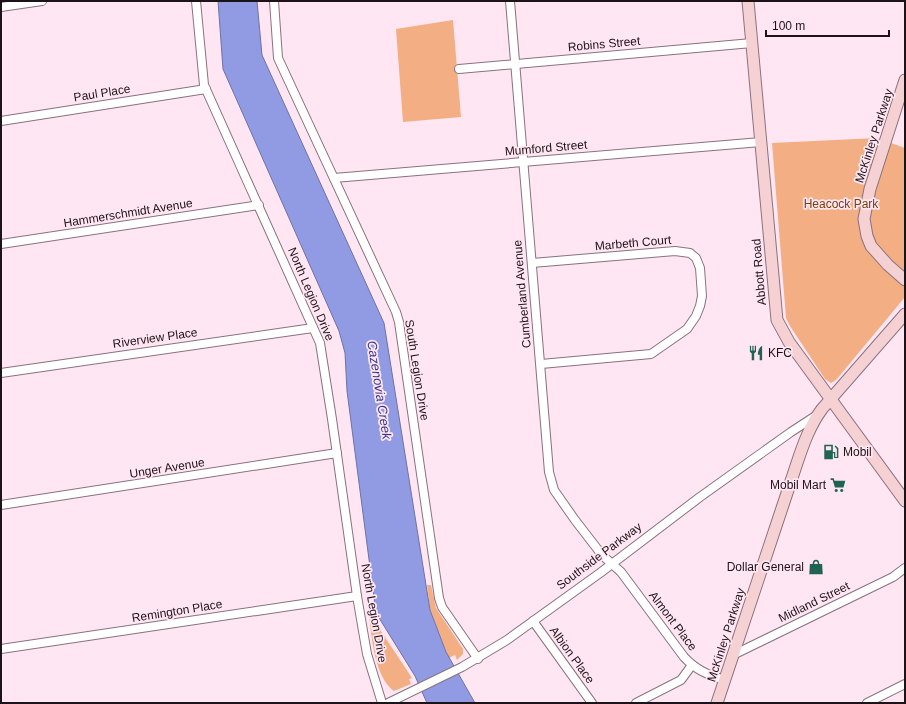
<svg xmlns="http://www.w3.org/2000/svg" width="906" height="704" font-family="Arial,sans-serif">
<style>
.green{fill:#f3af83}
.water{fill:#909be3;stroke:#6d72a6}
.lines{fill:none;stroke-linecap:round;stroke-linejoin:round}
.street-casing{stroke:#88727e;stroke-width:10}
.secondary-casing{stroke:#88727e;stroke-width:13}
.street{stroke:#fff;stroke-width:8}
.secondary{stroke:#f6d1d3;stroke-width:11}
.labels{text-anchor:middle;stroke-width:3.5;stroke-linejoin:round;paint-order:stroke}
.street-label{font-size:12px;fill:#1c1318;stroke:#ffe6f2}
.park-label{font-size:12px;fill:#7d3c01;stroke:#ffe6f2}
.poi-label{font-size:12px;fill:#1c1318;stroke:#ffe6f2;text-anchor:start}
.water-label{font-size:13px;font-style:italic;fill:#35388b;stroke:#ffe6f2}
</style>
<rect width="100%" height="100%" fill="#ffe6f2"/>
<!-- green -->
<g class="green">
<path d="M453,20l8,97 -58,5 -7,-93z"/>
<path d="M877,138l28,10v149l-69,83 -5,3 -6,-4 -35,-53 -4,-8 -14,-175z"/>
<path d="M427,585h4l5,23 27,41v5l-6,6 -2,-5 -6,3 -3,-6 -16,-43z"/>
<path d="M369,613l43,65 -3,1 2,5 -17,7c-19,-13 -23,-55 -25,-78z"/>
</g>
<!-- water -->
<path class="water" d="M218,1h39l5,54 122,268 46,287 16,42 29,51h-48l-12,-27 -39,-63 -29,-222 -2,-38 -6,-22 -116,-262z"/>
<g class="lines">
<defs>
<g id="street">
<path d="M196,1l8,84 116,258 12,76 25,177 10,58 15,49"/>
<path d="M274,1l4,57 118,254 3,10 40,276 3,9 36,52"/>
<path d="M510,1l39,471 5,18 21,30 27,35 19,17 63,85c12,13 24,18 41,23"/>
<path d="M1,7l41,-6"/>
<path d="M459,69l293,-26"/>
<path d="M1,121l205,-32"/>
<path d="M334,178l427,-36"/>
<path d="M1,244l258,-39"/>
<path d="M532,263l143,-12 15,2 6,5 4,10 2,28 -2,10 -4,10 -9,13 -36,25 -110,10"/>
<path d="M1,373l312,-45"/>
<path d="M1,505l336,-52"/>
<path d="M533,621l59,82"/>
<path d="M1,649l356,-53"/>
<path d="M733,655l160,-78 12,-9"/>
<path d="M388,703l74,-36 45,-27 93,-67 100,-76 91,-65 26,-17"/>
<path d="M636,703l45,-23 11,-15"/>
<path d="M867,703l38,-19"/>
</g>
<g id="secondary">
<path d="M748,1l29,319 12,22 116,159"/>
<path d="M905,80l-35,109 -6,30 3,17 4,10 17,19 17,15"/>
<path d="M717,703l80,-240c6,-18 13,-38 25,-54l83,-95"/>
</g>
</defs>
<!-- street casing -->
<use href="#street" class="street-casing"/>
<!-- secondary casing -->
<use href="#secondary" class="secondary-casing"/>
<!-- street -->
<use href="#street" class="street"/>
<!-- secondary -->
<use href="#secondary" class="secondary"/>
</g>
<!-- icons -->
<defs>
<symbol id="restaurant-bare" viewBox="-9 -9 18 18"><path d="M-5-6h1v4h1v-4h1v4h1v-4h1v5L-1.5 .5V6h-2V.5L-5-1ZM5-6V6H3V1.5H1.5Q1.5-4 5-6Z" fill="#206353" stroke="#ffe6f2" stroke-width="2.5" paint-order="stroke"/></symbol>
<symbol id="fuel-bare" viewBox="-9 -9 18 18"><path d="M-5.5-6h7V0h2V4h1.3V-2.5L3-4.5l.8-.8L6-3V5H2.5V1h-1V6h-7ZM-4.2-4.7v3.2H.2V-4.7Z" fill="#206353" stroke="#ffe6f2" stroke-width="2.5" paint-order="stroke"/></symbol>
<symbol id="supermarket-bare" viewBox="-9 -9 18 18"><path d="M-6-5.5h2.5l.6 2H6L4.5 2H-2.5L-4.4-4H-6ZM-1.5 3.2a1.3 1.3 0 1 0 .1 0ZM3 3.2a1.3 1.3 0 1 0 .1 0Z" fill="#206353" stroke="#ffe6f2" stroke-width="2.5" paint-order="stroke"/></symbol>
<symbol id="shop-bare" viewBox="-9 -9 18 18"><path d="M-5-2.5h2.3a2.7 3.5 0 0 1 5.4 0H5L5.5 6h-11ZM-1.5-2.5h3a1.5 2.3 0 0 0-3 0Z" fill="#206353" stroke="#ffe6f2" stroke-width="2.5" paint-order="stroke"/></symbol>
</defs>
<g fill-rule="evenodd">
<use href="#restaurant-bare" x="745" y="342" width="22" height="22"/>
<use href="#fuel-bare" x="820" y="441" width="22" height="22"/>
<use href="#supermarket-bare" x="827" y="474" width="22" height="22"/>
<use href="#shop-bare" x="805" y="556" width="22" height="22"/>
</g>
<g class="labels">
<!-- street labels -->
<g class="street-label">
<text transform="translate(604 44) rotate(-5)" y="4">Robins Street</text>
<text transform="translate(102 93) rotate(-9)" y="4">Paul Place</text>
<text transform="translate(874 136) rotate(-72)" y="4">McKinley Parkway</text>
<text transform="translate(546 148) rotate(-5)" y="4">Mumford Street</text>
<text transform="translate(128 213) rotate(-9)" y="4">Hammerschmidt Avenue</text>
<text transform="translate(633 243) rotate(-5)" y="4">Marbeth Court</text>
<text transform="translate(759 272) rotate(-95)" y="4">Abbott Road</text>
<text transform="translate(311 294) rotate(67)" y="4">North Legion Drive</text>
<text transform="translate(522 294) rotate(-95)" y="4">Cumberland Avenue</text>
<text transform="translate(155 338) rotate(-8)" y="4">Riverview Place</text>
<text transform="translate(417 370) rotate(81)" y="4">South Legion Drive</text>
<text transform="translate(167 468) rotate(-9)" y="4">Unger Avenue</text>
<text transform="translate(599 556) rotate(-37)" y="4">Southside Parkway</text>
<text transform="translate(814 602) rotate(-26)" y="4">Midland Street</text>
<text transform="translate(177 611) rotate(-9)" y="4">Remington Place</text>
<text transform="translate(374 613) rotate(80)" y="4">North Legion Drive</text>
<text transform="translate(673 621) rotate(53)" y="4">Almont Place</text>
<text transform="translate(726 635) rotate(-72)" y="4">McKinley Parkway</text>
<text transform="translate(572 655) rotate(54)" y="4">Albion Place</text>
</g>
<!-- park labels -->
<g class="park-label">
<text x="841" y="208">Heacock Park</text>
</g>
<!-- poi labels -->
<g class="poi-label">
<text x="768" y="357">KFC</text>
<text x="843" y="456">Mobil</text>
<text x="826" y="489" text-anchor="end">Mobil Mart</text>
<text x="804" y="571" text-anchor="end">Dollar General</text>
</g>
<!-- water labels -->
<g class="water-label">
<text transform="translate(380 390) rotate(81)" y="5">Cazenovia Creek</text>
</g>
</g>
<!-- border -->
<rect width="906" height="704" fill="none" stroke="#1c1318" stroke-width="4"/>
<!-- scale -->
<path d="M766 30v6h123v-6" fill="none" stroke="#1c1318" stroke-width="2"/>
<text x="772" y="30" font-size="12" fill="#1c1318" stroke="#ffe6f2" stroke-width="3" paint-order="stroke">100 m</text>
</svg>
